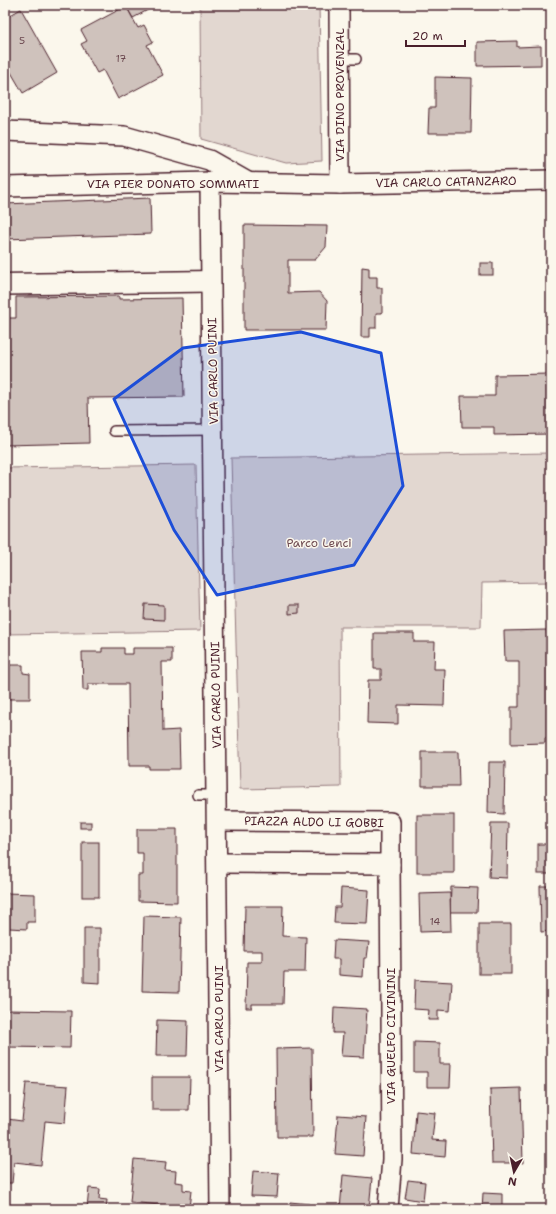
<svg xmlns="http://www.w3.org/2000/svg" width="556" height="1214" font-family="'Shantell Sans',sans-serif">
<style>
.green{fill:#e2d7d0;stroke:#967b7e}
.building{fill:#cfc2bc;stroke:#4a1f2b}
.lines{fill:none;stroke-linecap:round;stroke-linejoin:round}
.service-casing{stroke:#4a1f2b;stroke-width:12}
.pedestrian-casing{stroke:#4a1f2b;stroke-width:17}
.minor-casing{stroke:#4a1f2b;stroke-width:22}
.service{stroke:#fbf7ec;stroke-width:9}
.pedestrian{stroke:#fbf7ec;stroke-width:14}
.minor{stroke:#fbf7ec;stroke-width:19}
.marked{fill:#1d4ed8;fill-opacity:0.2;stroke:#1d4ed8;stroke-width:3;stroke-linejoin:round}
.labels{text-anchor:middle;stroke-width:3;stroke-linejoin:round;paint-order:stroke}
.number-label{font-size:10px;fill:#6b484f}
.street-label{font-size:12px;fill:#4a1f2b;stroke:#fbf7ec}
.park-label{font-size:12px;fill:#704d54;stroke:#fbf7ec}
</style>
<rect width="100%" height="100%" fill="#fbf7ec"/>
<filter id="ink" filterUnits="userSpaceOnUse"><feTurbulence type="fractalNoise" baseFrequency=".025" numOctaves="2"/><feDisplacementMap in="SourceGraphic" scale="8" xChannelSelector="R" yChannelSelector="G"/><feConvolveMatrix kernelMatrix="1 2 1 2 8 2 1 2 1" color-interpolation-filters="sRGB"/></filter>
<g filter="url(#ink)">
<!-- green -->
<g class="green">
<path d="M200,5h119l3,156 -36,2 -85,-24z"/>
<path d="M551,453v129l-69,1 -1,44h-141l1,160 -101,2 -9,-331z"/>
<path d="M196,465l4,166 -195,3v-166z"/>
</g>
<!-- building -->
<g class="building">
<path d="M118,5h39l-24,13 -7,-12 -6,4z"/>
<path d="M126,6l12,22 6,-3 9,17 -6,3 16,30 -45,24 -15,-29 -6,3 -16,-29 6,-3 -6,-11z"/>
<path d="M21,9l36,64 -34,20 -18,-31v-44z"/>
<path d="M517,41v6l24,-1v19l-64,1v-24z"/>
<path d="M435,77l37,1 -1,55h-43l1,-25h6z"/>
<path d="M150,198l1,36 -146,5v-35z"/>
<path d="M244,225l83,1 -1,21 -11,13h-27v33l31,-1 8,9 -1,29h-82z"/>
<rect x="480" y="263" width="13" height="12"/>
<path d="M362,267l7,1v9h8v11h5v25h-6v15h-6v9h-9z"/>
<path d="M119,296v3l63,-1 2,99 -96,1 1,45 -84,2v-132v5h11v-21z"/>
<path d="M551,374v60l-57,1v-8h-32l-1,-31h34v-21z"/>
<path d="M145,604l19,1v15l-20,-1z"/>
<path d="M289,605h10v8l-10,1z"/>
<path d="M547,630v4h4v104h-6v5l-34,1v-37h8v-46h-14l-1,-30z"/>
<path d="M374,633h40v9h21l-1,27h11l-1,37 -46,-1v19l-31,-1 1,-43h13v-11h-7z"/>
<path d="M102,648h22v6h9v-6h39v14h-10l1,69 16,-1 1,39h-31v-3h-20l-1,-82h-40v6h-5l-1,-38h20z"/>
<path d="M5,665h18v8l7,1v25h-25z"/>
<path d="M422,752h36l1,34h-37z"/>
<path d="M489,762h16l-1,52 -16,-1z"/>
<rect x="417" y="815" width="37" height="58"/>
<rect x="80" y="822" width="11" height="6"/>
<path d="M491,823h17l-1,55 -18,-1z"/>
<path d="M137,829h40v73l-39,-1v-26h5v-22h-6z"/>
<rect x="82" y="842" width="17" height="55"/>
<rect x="538" y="844" width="13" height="30"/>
<path d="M540,886h11v45l-10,1z"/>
<path d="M451,887l27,1 -1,24h-27z"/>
<path d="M341,888l28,2 -2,34 -33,-1 1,-16h5z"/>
<path d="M5,893l30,1v28h-8v7l-18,-1v-10h-4z"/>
<path d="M450,893l1,38 -31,1 -1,-38z"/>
<path d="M245,906h38l-1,30 24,1 -1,35h-21l-1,32h-31v4h-6l1,-46h15v-11h-18z"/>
<path d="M144,916l37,1 -2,75 -37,-1z"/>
<rect x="479" y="924" width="32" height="50"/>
<path d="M84,928h16v55l-16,-1z"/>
<path d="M334,940l35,2 -2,16h-3l-1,19 -24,-2v-16h-6z"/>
<path d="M415,980l37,2 -2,29 -12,-1v10h-10l1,-10 -15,-1z"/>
<path d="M334,1007l33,2 -3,48 -23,-1 2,-23h-10z"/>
<path d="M5,1010l66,1 -1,37 -65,-1z"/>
<path d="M157,1020l31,1 -1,35h-31z"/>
<path d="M414,1042l26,1v21h11l-1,23h-23v-15h-13z"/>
<path d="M312,1048l1,89h-36l-1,-88z"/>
<path d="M152,1077h38l-1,33h-37z"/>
<path d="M26,1083l42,3 -3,37 -20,-2 -4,44 -27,-3 -2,21h-7l2,-64 15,2z"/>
<path d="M521,1088l2,75h-31l-2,-74z"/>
<path d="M416,1111l19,2 -3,27 14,1 -1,16 -32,-3z"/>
<path d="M338,1115l28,2 -3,39 -28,-2z"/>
<path d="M134,1159l32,3 -1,8 11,1 -1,11 8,1v7l8,1 -2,17 -59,-6z"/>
<path d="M253,1171l26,2 -2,24 -26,-1z"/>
<path d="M343,1175l29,3 -3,31h-29z"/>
<path d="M408,1180l17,2 -2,19 -18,-3z"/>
<path d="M89,1188l11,1 -1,10 8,1 -1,9h-19z"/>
<path d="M483,1193l19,1v15h-20z"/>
<path d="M290,1202l19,2 -1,5h-19z"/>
</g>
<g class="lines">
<defs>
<g id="service">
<path d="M340,59h16"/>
<path d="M5,290l207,-3"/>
<path d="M114,431l100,-1"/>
<path d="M198,795h19"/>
</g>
<path id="pedestrian" d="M5,281l207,-3"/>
<g id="minor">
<path d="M339,5l1,179"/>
<path d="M5,131l119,5 85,24 37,21"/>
<path d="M210,182l10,1027"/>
<path d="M5,187l205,-5 130,2 211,-4"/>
<path d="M218,863l172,1v-42l-172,-1"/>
<path d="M388,1209l4,-50 -2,-295"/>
</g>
</defs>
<!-- service casing -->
<use href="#service" class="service-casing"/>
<!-- pedestrian casing -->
<use href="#pedestrian" class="pedestrian-casing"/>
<!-- minor casing -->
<use href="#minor" class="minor-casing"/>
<!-- service -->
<use href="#service" class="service"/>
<!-- pedestrian -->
<use href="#pedestrian" class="pedestrian"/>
<!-- minor -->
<use href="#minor" class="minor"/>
</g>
</g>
<!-- marked area -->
<path class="marked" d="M301,332l80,21 22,133 -49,79 -137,30 -43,-65 -60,-131 69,-51z"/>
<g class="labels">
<!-- number labels -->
<g class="number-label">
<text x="22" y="44">5</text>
<text x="121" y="62">17</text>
<text x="435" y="925">14</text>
</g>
<!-- street labels -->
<g class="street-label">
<text transform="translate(340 95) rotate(-90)" y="4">VIA DINO PROVENZAL</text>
<text transform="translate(446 182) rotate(-1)" y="4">VIA CARLO CATANZARO</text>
<text x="173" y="188">VIA PIER DONATO SOMMATI</text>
<text transform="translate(213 371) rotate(-91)" y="4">VIA CARLO PUINI</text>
<text transform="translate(216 695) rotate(-91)" y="4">VIA CARLO PUINI</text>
<text transform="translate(314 822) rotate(1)" y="4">PIAZZA ALDO LI GOBBI</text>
<text transform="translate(219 1019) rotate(-90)" y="4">VIA CARLO PUINI</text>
<text transform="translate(391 1036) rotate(-90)" y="4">VIA GUELFO CIVININI</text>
</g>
<!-- park labels -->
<g class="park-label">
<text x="319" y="547">Parco Lenci</text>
</g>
</g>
<!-- margin -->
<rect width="556" height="1214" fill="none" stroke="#fbf7ec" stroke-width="20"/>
<rect x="10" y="10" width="536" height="1194" fill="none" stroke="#4a1f2b" stroke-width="1.5" filter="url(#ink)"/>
<!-- north arrow -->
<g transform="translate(514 1172) rotate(189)" stroke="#fbf7ec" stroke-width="3" paint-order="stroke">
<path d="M0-3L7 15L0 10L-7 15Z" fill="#4a1f2b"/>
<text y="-6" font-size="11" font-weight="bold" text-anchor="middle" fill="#4a1f2b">N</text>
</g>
<!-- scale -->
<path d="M406 40v6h59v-6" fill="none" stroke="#4a1f2b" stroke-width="2"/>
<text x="412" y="40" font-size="12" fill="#4a1f2b" stroke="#fbf7ec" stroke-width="3" paint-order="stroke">20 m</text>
</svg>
